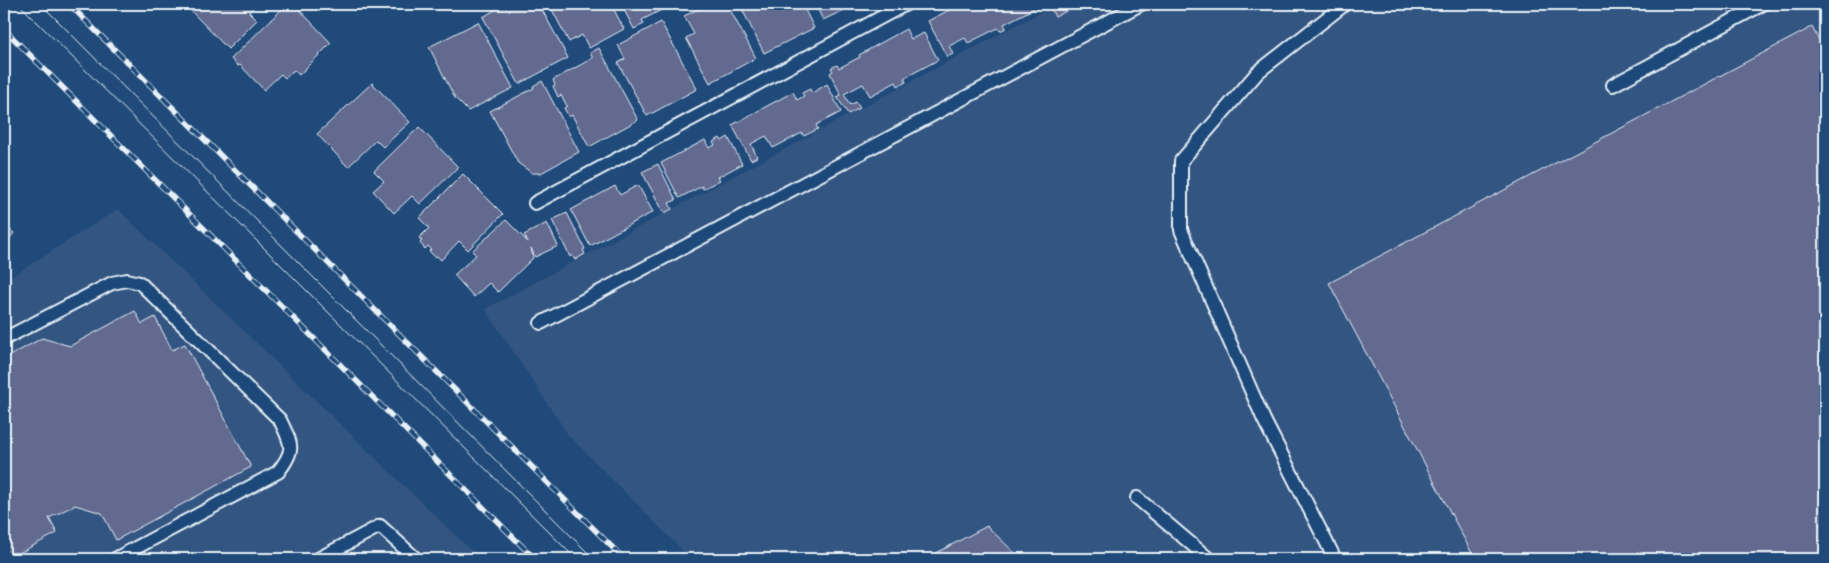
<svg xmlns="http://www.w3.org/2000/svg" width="1829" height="563" font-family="'Balsamiq Sans',sans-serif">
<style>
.built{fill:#335481}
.building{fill:#626a90;stroke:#e8f1f8}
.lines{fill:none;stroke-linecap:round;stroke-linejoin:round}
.lane-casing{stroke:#e8f1f8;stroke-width:16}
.lane{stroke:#1f4a7a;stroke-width:12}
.tram{stroke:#e8f1f8;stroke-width:1}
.rail-casing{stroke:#e8f1f8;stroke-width:5.5}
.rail{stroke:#1f4a7a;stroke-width:4;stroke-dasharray:11;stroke-linecap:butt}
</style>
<rect width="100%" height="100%" fill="#1f4a7a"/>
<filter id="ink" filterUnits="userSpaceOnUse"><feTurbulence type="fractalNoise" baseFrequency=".02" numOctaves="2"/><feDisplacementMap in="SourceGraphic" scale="10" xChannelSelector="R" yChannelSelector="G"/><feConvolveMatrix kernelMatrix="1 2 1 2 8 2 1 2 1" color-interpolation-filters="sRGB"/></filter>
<g filter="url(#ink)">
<!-- built -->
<g class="built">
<path d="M1056,4h769v555h-1134l-123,-124 -83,-126z"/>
<path d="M118,209l362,350h-476v-278z"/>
</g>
<!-- building -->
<g class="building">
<path d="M192,4h65l-8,8 8,8 -29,29 -40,-41z"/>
<path d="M287,4h7l37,39 -32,32 -5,-5 -9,8 -4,-4 -17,16 -24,-25 -2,1 -7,-7z"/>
<path d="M505,4h34l29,54 -49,26 -36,-67z"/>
<path d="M549,4h62l13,25 -35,19 -7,-13 -13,7z"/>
<path d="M621,4h52l-31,16 2,4 -10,5z"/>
<path d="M708,4h19l29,54 -46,25 -24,-45 8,-4 -10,-18z"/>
<path d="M742,4h60l12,24 -50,25 -24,-48z"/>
<path d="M815,4h42l-34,16z"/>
<path d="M954,4h81l2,3 -33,17 2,4 -6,3 -2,-3 -30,15 -3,-5 -16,8 4,8 -6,3 -19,-36 23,-12 -2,-2z"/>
<path d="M1059,4h6l3,6 -13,7 -4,-9z"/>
<path d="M478,22l35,66 -45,23 -13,-13 -26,-51z"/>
<path d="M661,22l36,67 -50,27 -29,-53 7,-4 -7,-14z"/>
<path d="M1812,27l13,25v507h-350l-146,-276z"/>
<path d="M906,29l5,10 13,-6 14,27 -34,18 2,4 -8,4 -2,-4 -26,14 -7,-12 -19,10 6,11 6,-3 4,6 -12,6 -11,-17 4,-2 -11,-22 3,-2 -2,-3 6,-3 2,3 21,-11 -1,-2z"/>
<path d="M599,48l39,72 -49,27 -17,-32 -3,2 -5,-9 3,-2 -6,-11 -3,2 -5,-11 2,-1 -2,-5 40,-22 -3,-5z"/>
<path d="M542,81l37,71 -38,21h-9l-14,-10 -28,-52 44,-23 -1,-2z"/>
<path d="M372,83l38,39 -27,25 -7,-7 -28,27 -31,-33z"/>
<path d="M827,84l14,28 -25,13 2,4 -14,7 -2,-3 -29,15 -7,-12 -15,8 6,13 -6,3 -19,-35 61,-33 4,8 7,-4 -2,-3 8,-4 2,4z"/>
<path d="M419,127l39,40 -38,37 -8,-8 -18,17 -21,-22 11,-10 -10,-10z"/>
<path d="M728,137l14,27 -24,13 2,3 -17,9 -1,-3 -23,12 -18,-35 44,-23 4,8 6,-3 -2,-3 7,-4 2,3z"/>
<path d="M658,164l18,36 -7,3 3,6 -8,4 -22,-41z"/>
<path d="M463,174l40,40 -35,36 -9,-9 -18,19 -4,-4 -2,1 -6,-6 2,-2 -3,-3 -3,3 -5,-6 2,-2 -3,-3 10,-10 -10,-10z"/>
<path d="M638,185l15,27 -63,34 -19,-36 44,-24 5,9z"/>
<path d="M567,213l18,36 -2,1 2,4 -10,6 -3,-5 -2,2 -18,-37z"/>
<path d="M506,220l22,22 -4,-7 23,-12 11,23 -23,11 -4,-9 2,10 -35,34 -9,-9 -15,14 -20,-22 22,-20 -4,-4z"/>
<path d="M4,225l10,8 -10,12z"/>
<path d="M135,311l7,13 13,-7 17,33 13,-6 66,123 -135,73 -14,-27 -27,-8 -26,13 8,15 -49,26h-4v-200l38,-21 28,8z"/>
<path d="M987,526l34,33h-96z"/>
</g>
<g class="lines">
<defs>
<g id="lane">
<path d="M1613,85l150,-81"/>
<path d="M535,203l371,-199"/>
<path d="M541,323l600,-319"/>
<path d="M4,339l108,-56 15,-3 13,3 140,137c12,25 16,29 -2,52l-163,87"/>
<path d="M1137,498l72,61"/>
<path d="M318,559l62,-33 36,33"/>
<path d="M1335,559l-71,-139 -83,-190v-69l77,-89 87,-68"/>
</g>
</defs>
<!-- lane casing -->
<use href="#lane" class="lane-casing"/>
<!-- lane -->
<use href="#lane" class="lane"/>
<!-- tram -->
<g class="tram">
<path d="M19,4l557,555"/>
<path d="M41,4l553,555"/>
</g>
<defs>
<g id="rail">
<path d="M69,4l555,555"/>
<path d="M4,29l531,530"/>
</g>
</defs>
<!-- rail casing -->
<use href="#rail" class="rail-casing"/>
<!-- rail -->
<use href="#rail" class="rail"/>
</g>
</g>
<!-- margin -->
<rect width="1829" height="563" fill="none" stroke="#1f4a7a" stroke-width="20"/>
<rect x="10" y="10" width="1809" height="543" fill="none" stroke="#e8f1f8" stroke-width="2" filter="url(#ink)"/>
</svg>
